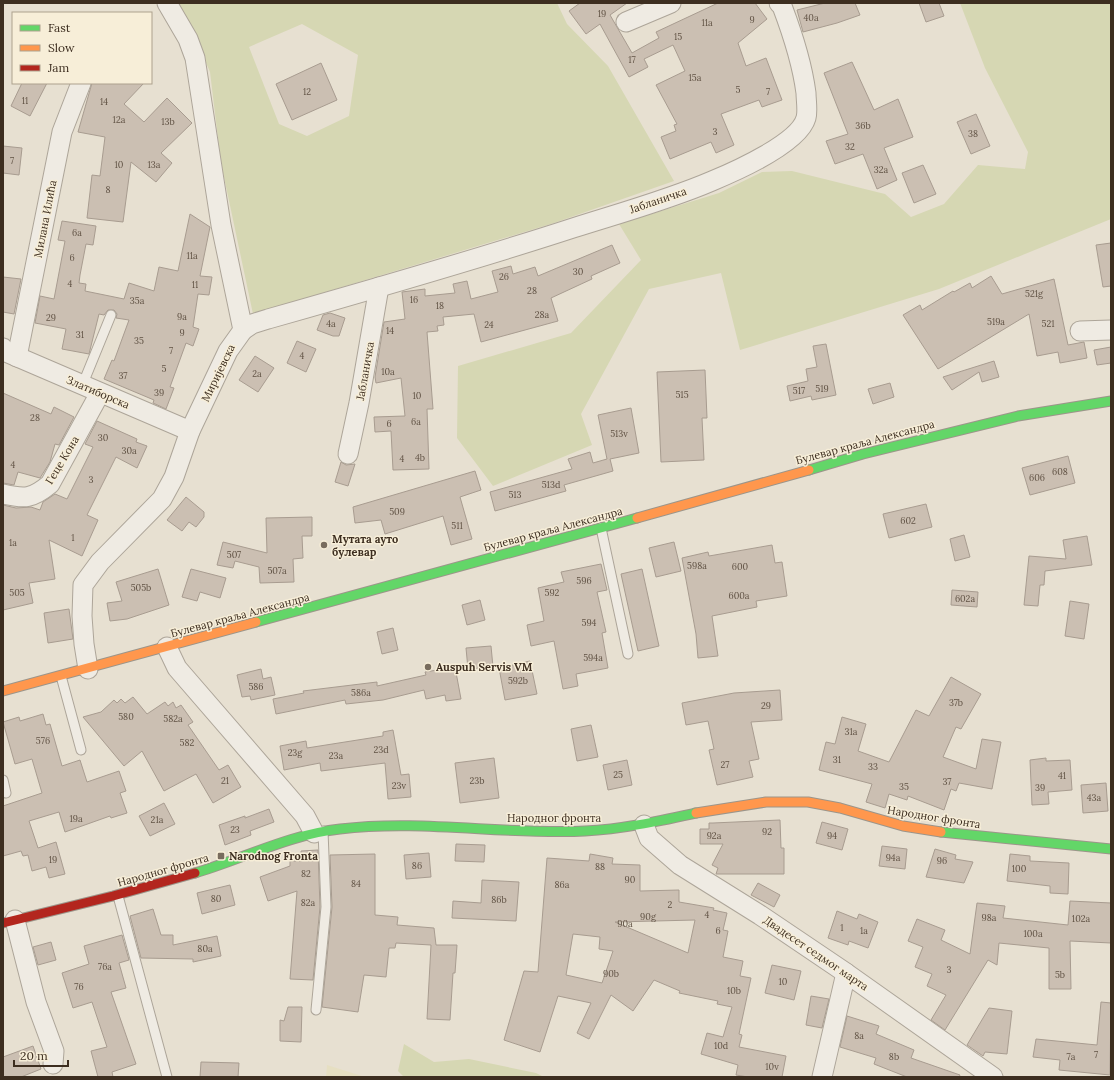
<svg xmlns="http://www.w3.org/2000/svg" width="1114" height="1080" font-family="Lora,serif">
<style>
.farmland{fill:#e6dfc2}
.green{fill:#d6d7b3;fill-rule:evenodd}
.building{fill:#cbbfb2;stroke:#a89c90;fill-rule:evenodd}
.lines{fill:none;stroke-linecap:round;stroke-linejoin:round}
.lane-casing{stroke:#ada599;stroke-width:11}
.street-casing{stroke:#ada599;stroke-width:21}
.fast-casing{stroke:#9c958a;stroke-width:11}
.slow-casing{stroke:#9c958a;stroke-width:11}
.jam-casing{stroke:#9c958a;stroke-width:11}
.lane{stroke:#efebe3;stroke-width:9}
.street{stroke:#efebe3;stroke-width:19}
.fast{stroke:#63d668;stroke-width:9}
.slow{stroke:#ff974d;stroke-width:9}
.jam{stroke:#b3261e;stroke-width:9}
.poi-dot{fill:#786c5e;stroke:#f7eed8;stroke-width:1.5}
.labels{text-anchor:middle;stroke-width:3;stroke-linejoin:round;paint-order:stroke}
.number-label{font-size:9px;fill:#605244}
.street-label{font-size:11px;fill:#3d2e20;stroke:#f7eed8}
.poi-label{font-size:11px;font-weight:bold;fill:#3d2e20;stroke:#f7eed8;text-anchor:start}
</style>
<rect width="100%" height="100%" fill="#e7e0d1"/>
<!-- farmland -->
<path class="farmland" d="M327,1065l38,12h-39z"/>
<!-- green -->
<g class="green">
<path d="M175,3h382l10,21 41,42 66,115 -120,42 -301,91 -32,-151 -11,-91 -19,-44zM302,24l56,31 -9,61 -42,20 -28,-12 -30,-77z"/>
<path d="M960,3h151v216l-172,70 -199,61 -19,-77 -72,16 -68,125 11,31 -99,41 -36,-48 1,-72 113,-33 70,-73 -22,-36 100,-31 43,-21 30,-1 93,23 26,23 33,-13 34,-39 47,4 3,-17 -43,-84z"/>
<path d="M404,1044l30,18 35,-3 67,14 8,4h-140l-6,-6z"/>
</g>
<!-- building -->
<g class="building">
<path d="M580,3h47l-17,12 22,38 27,-15 -3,-6 62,-29h37l12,16 -29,24 8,23 20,-8 16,42 -20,7 -3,-7 -38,14 13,31 -18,8 -5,-11 -41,17 -9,-22 15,-6 -2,-6 3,-1 -21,-39 29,-14 -12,-26 -29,14 4,8 -19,10 -29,-53 -14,10 -17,-23z"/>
<path d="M825,3h30l5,12 -23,8 -34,9 -6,-22z"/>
<path d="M919,3h20l5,13 -18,6z"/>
<path d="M852,62l22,48 24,-11 15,38 -29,11 13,32 -20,9 -14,-35 -28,10 -9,-23 22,-7 -24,-61z"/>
<path d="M321,63l16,37 -45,20 -16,-36z"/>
<path d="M22,83h25l-17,33 -19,-10z"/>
<path d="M92,83h52l-20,21 20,18 23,-24 25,25 -31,30 11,10 -16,19 -25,-20 -8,60 -36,-4 5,-43 8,1 5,-39 -27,-5z"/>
<path d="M976,114l14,32 -19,8 -14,-32z"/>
<path d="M3,146l19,2 -3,27 -16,-2z"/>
<path d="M923,165l13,29 -22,9 -12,-30z"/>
<path d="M190,214l20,13 -10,49 12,1 -3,18 -11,-1 -5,33 6,2 -6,17 -7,-3 -16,44 4,1 -8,21 -13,-6 1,-3 -50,-21 8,-19 2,1 15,-41 -13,-2 1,-4 -3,-4h-6l-4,5 -5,-1 -10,40 -27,-5 4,-20 -31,-6 5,-27 14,3 11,-58 -7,-1 4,-19 34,5 -3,19 -7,-1 -6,31 -1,8 7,1 -1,7 39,8 5,-16 25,8 5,-24 19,4z"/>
<path d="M1111,243v43l-8,1 -7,-42z"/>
<path d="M612,245l8,18 -29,13 1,3 -41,19 7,23 -77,21 -7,-28 -31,3 1,8 -7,1 1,5 -11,1 6,77h-6l2,60 -36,1 -2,-39 -16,1 -1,-15 31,-1 -4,-38 -25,5 -1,-6 9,-55 21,-3 -3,-27 23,-3v7l30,-3 -2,-9 14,-3 4,18 27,-7 -6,-21 19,-5 2,8 22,-7 3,9z"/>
<path d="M991,276l11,18 52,-15 14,66 16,-3 3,16 -27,5 -2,-11 -21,4 -8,-42 -91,55 -35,-54 17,-10 2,5 31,-19 1,1 16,-9 2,5z"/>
<path d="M3,277l18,2 -7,35 -11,-2z"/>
<path d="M330,313l15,5 -6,18h-6l-16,-6 6,-15z"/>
<path d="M297,341l19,8 -10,23 -19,-9z"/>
<path d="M826,344l10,51 -24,5 -1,-4 -21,5 -3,-15 21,-5 -2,-12 11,-2 -4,-21z"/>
<path d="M1111,347v16l-14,2 -3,-15z"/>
<path d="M255,356l19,12 -16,24 -19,-12z"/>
<path d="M994,361l5,16 -17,5 -3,-10 -27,18 -9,-13z"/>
<path d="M705,370l2,48h-5l2,42 -43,2 -4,-90z"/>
<path d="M890,383l4,14 -21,7 -5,-15z"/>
<path d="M3,393l48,21 3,-7 20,10 -15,28 -4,-1 -5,18 -10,16 -22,-6 -4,13 -11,-2z"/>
<path d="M631,408l8,45 -29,6 3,12 -49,14 2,6 -71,20 -5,-19 82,-23 -4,-10 22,-7 3,11 14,-4 -9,-44z"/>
<path d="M97,421l40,18 -1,3 11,4 -10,22 -21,-11 -29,58 11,5 -16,36 -33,-16 6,39 -26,4 4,20 -30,7v-105l13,3 15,-1 9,3 3,-8 12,-8 12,5 26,-52 -8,-3z"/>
<path d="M1068,456l7,27 -45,12 -8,-27z"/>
<path d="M341,462l5,3 9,-1 -7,22 -13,-4z"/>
<path d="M475,471l6,19 -21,7 12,42 -21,6 -8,-29 -58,18 -4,-14 -26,3 -2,-16z"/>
<path d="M186,497l18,15v5l-8,10 -7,-5 -7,9 -15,-11z"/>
<path d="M926,504l6,23 -43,11 -6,-24z"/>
<path d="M312,517v19h-10l1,22 -10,1 1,23 -34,1 -1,-16 -24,-6 -2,7 -16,-3 6,-23 44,11 -1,-35z"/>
<path d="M964,535l6,22 -15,4 -5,-22z"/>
<path d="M1087,536l5,29 -47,6 -1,14h-4l-2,21 -14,-1 5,-49 37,3 -3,-19z"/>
<path d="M674,542l7,29 -25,6 -7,-29z"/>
<path d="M772,545l3,18 7,-1 5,34 -31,5 1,6 -45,9 6,40 -20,2 -2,-24 -14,-76 26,-6 1,4z"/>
<path d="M601,564l6,26 -10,2 9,40 -4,1 6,35 -32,6 2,12 -15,3 -9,-48 -23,5 -4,-21 17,-4 -6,-33 26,-6 -3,-10z"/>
<path d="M158,569l11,36 -42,14 -17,2 -3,-18 15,-2 -6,-19z"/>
<path d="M191,569l35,9 -6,20 -20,-6 -3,9 -15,-4z"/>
<path d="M642,569l17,77 -21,5 -17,-77z"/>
<path d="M952,590l26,2 -1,15 -26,-2z"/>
<path d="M480,600l5,20 -18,5 -5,-20z"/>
<path d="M1070,601l19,3 -5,35 -19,-3z"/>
<path d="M69,609l4,30 -25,4 -4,-30z"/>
<path d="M393,628l5,22 -16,4 -5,-22z"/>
<path d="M491,646l2,21 -25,2 -2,-21z"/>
<path d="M530,661l7,33 -32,6 -6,-32z"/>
<path d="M455,667l6,32 -15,2 -1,-6 -19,4 -2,-9 -41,10 -37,4 -1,-4 -69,14 -3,-15 31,-6 -1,-2 74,-9v4l49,-11 -1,-3z"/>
<path d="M261,669l2,10 8,-2 4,18 -24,5 -1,-4 -8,1 -5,-22z"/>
<path d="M951,677l30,17 -20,35 -5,-2 -13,30 33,12 6,-30 19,3 -9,47 -33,-6 -3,8 -5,-2 -7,21 -36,-14 -1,4 -18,-6 -4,14 -19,-6 6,-18 -53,-14 7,-28 9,2 7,-27 24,7 -8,27 31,11 27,-52 13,6z"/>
<path d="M780,690l2,30 -31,2 8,37 -10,2 4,16 -36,8 -8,-35 5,-1 -6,-28 -22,4 -4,-22 52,-10z"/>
<path d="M133,697l14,17 18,-12 3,4 5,-4 3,6 5,-3 12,17 -5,3 31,45 9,-5 13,22 -28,16 -17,-29 -32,17 -22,-40 -18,15 -41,-49 18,-5 13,-12 3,3 4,-4 4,4z"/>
<path d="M43,714l3,11 4,-1 12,42 18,-6 7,22 32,-11 7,20 -6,2 7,20 -16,5 -1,-2 -45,16 -6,-20 -30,9 9,27 18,-6 9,32 -16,4 -3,-11 -14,4 -4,-16 -5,1 -2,-5 -18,5v-50l39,-13 -10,-34 -17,5 -12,-42 16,-5 1,4z"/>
<path d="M591,725l7,32 -21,4 -6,-32z"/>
<path d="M393,730l8,45 8,-1 2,23 -23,2 -3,-36 -64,8 -1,-8 -36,7 -4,-24 26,-5 1,7 76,-12v-4z"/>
<path d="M494,758l5,40 -39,5 -5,-40z"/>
<path d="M1046,758v3l24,-1 2,30 -24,2 1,12 -17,1 -2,-45z"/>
<path d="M627,760l5,25 -24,5 -5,-25z"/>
<path d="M1106,783l2,28 -25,2 -2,-28z"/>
<path d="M164,803l11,21 -25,12 -11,-20z"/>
<path d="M269,809l5,13 -24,9 1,4 -26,10 -6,-20 26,-9v2z"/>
<path d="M780,820l1,28h3v26h-68l2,-6 -6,-3 11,-21h-23v-15h9v-6h4z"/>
<path d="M822,822l26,7 -6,21 -26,-7z"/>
<path d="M456,844l29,1 -1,17 -29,-1z"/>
<path d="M882,846l25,3 -2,20 -26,-3z"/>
<path d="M935,849l21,6 -1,4 18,3 -9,21 -38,-6z"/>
<path d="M318,850l2,57 -7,73 -23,-1 7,-88 -29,10 -8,-24 30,-11v-5h12l-1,-10z"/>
<path d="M429,853l2,24 -25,2 -2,-24z"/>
<path d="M375,854v61l23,2 -1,8 37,3 2,17h21l-2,28h-2l-3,47 -23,-1 4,-74 -35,-2 -1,5h-6l-3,29 -22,-2 -6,37 -36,-5 10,-100 -2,-52z"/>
<path d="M590,854l23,4 -1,6 28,1v26l39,-1v12l35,6 -1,2 14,3 -4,17 5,1 -5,26 20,4 -3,15 11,2 -12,56 3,1 -3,12 47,9 -4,21h-34l-12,-2 2,-10 -37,-11 6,-21 16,4 9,-30 -15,-3 1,-3 -39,-8 1,-2 -26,-11 -21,31 -22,-16 -22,44 -12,-6 14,-30 -33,-7 -18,56 -36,-12 20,-69 14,1 9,-114 42,3zM695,920l-7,33 -73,-31zM573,934l27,3 -1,12 14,2 -11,32 -36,-8z"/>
<path d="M1010,854l20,2v5l39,2 -1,31 -18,-1v-7l-43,-5z"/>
<path d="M482,880l37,2 -3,39 -64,-3 1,-17 28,2z"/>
<path d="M758,883l22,12 -6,12 -23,-12z"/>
<path d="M230,885l5,20 -33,9 -5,-21z"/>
<path d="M1070,901l41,2v40l-41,-2 1,48h-22v-41l-50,-5 -2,22 -9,-5 -43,70 -14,-10 15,-25 -19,-9 5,-12 -17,-7 8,-20 -15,-6 9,-22 28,11 -4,10 29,14 7,-51 28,3 -2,12 65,7z"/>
<path d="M153,909l8,26h12v10l44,-9 4,20 -28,6v-3l-52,-1 -11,-42z"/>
<path d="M837,911l20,8 2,-5 19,8 -10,26 -19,-7 -1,4 -20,-7z"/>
<path d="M122,935l7,25 -10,3 7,25 -15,4 25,72 -24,8 1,5h-15l-7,-26 16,-4 -15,-45 -19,6 -11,-35 27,-9 -5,-18z"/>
<path d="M51,942l5,18 -18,5 -5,-18z"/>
<path d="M772,965l29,6 -7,29 -29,-7z"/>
<path d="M811,996l18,3 -7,29 -16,-3z"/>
<path d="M1101,1002l10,1 -1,72 -51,-5 1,-10 -27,-3 3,-18 61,6z"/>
<path d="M288,1007h14l-1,35 -21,-1v-21l4,1z"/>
<path d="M989,1008l23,3 -5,43 -22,-2 -2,4 -16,-11z"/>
<path d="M847,1016l32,10 -3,8 38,16 -3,8 49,17 -1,2h-52l-33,-13 2,-6 -36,-11z"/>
<path d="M33,1046l8,23 -20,8h-18v-20z"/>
<path d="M201,1062l38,1 -1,14h-38z"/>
</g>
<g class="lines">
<defs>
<g id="lane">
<path d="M82,386l29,-71"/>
<path d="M601,528l27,126"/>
<path d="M61,676l20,74"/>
<path d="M3,780l3,13"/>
<path d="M118,896l49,181"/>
<path d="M316,1010l10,-103 -3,-76"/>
</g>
<g id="street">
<path d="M626,22l45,-19"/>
<path d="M243,330l9,-6 16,-5c102,-29 204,-58 305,-91 47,-15 95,-28 139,-47 24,-10 87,-38 94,-63 2,-7 0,-18 0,-25 -4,-31 -13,-58 -24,-87l-3,-3"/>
<path d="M1080,331l31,-1"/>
<path d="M3,348l3,4 184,79"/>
<path d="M17,357l45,-225 19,-49"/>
<path d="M348,454l11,-51 20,-116"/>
<path d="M3,494c22,5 29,5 47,-10l50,-91"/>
<path d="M167,647l10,21 128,148 9,17"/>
<path d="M88,669l-4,-25 -2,-28 1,-31 17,-23 62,-63 12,-22 16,-46 38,-80 15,-21 -22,-105 -26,-167 -7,-19 -21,-36"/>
<path d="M644,825l5,13 31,27 80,50 86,58 147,104"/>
<path d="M15,920l21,82 18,49 -1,13"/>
<path d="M822,1077l24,-104"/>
</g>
<g id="fast">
<path d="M809,470l54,-16 155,-38 93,-15"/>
<path d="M256,622l381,-104"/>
<path d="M941,832l170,17"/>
<path d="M195,873c47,-14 96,-39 145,-44 81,-10 164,6 245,2 38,-2 74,-10 111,-18"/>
</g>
<g id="slow">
<path d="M637,518l172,-48"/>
<path d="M3,691l253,-69"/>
<path d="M696,813l70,-11h42l32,6 63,18 38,6"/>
</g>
<path id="jam" d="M3,923l110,-27 82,-23"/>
</defs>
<!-- lane casing -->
<use href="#lane" class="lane-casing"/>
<!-- street casing -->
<use href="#street" class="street-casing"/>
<!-- fast casing -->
<use href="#fast" class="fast-casing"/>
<!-- slow casing -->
<use href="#slow" class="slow-casing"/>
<!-- jam casing -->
<use href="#jam" class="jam-casing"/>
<!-- lane -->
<use href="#lane" class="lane"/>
<!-- street -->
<use href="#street" class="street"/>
<!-- fast -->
<use href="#fast" class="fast"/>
<!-- slow -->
<use href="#slow" class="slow"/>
<!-- jam -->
<use href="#jam" class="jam"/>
</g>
<!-- markers -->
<g class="poi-dot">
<circle cx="324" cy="545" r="4"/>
<circle cx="428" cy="667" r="4"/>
<rect x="217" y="852" width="8" height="8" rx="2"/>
</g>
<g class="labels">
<!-- number labels -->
<g class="number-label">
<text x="602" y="17">19</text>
<text x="811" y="21">40a</text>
<text x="752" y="23">9</text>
<text x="707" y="26">11a</text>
<text x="678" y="40">15</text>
<text x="632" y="63">17</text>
<text x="695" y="81">15a</text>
<text x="738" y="93">5</text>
<text x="307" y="95">12</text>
<text x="768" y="95">7</text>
<text x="25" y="104">11</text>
<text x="104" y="105">14</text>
<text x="119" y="123">12a</text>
<text x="168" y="125">13b</text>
<text x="863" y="129">36b</text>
<text x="715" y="135">3</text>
<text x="973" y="137">38</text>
<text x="850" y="150">32</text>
<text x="12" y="164">7</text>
<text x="119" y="168">10</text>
<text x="154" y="168">13a</text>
<text x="881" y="173">32a</text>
<text x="108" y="193">8</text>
<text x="77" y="236">6a</text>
<text x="192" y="259">11a</text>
<text x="72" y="261">6</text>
<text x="578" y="275">30</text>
<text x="504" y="280">26</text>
<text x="70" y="287">4</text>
<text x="195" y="288">11</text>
<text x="532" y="294">28</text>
<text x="1034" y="297">521g</text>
<text x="414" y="303">16</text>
<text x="137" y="304">35a</text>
<text x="440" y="309">18</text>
<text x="542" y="318">28a</text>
<text x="182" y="320">9a</text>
<text x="51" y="321">29</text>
<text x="996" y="325">519a</text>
<text x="331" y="327">4a</text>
<text x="1048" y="327">521</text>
<text x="489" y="328">24</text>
<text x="390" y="334">14</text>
<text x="182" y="336">9</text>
<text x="80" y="338">31</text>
<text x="139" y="344">35</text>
<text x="171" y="354">7</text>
<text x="302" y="359">4</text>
<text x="164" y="372">5</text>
<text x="388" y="375">10a</text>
<text x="257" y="377">2a</text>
<text x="123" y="379">37</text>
<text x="822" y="392">519</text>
<text x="799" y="394">517</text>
<text x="159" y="396">39</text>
<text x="682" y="398">515</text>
<text x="417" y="399">10</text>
<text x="35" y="421">28</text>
<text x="416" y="425">6a</text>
<text x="389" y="427">6</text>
<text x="619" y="437">513v</text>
<text x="103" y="441">30</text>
<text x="129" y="454">30a</text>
<text x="420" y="461">4b</text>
<text x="402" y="462">4</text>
<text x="13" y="468">4</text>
<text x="1060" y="475">608</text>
<text x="1037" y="481">606</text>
<text x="91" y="483">3</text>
<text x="551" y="488">513d</text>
<text x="515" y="498">513</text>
<text x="397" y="515">509</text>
<text x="908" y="524">602</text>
<text x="457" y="529">511</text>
<text x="73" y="541">1</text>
<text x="13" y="546">1a</text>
<text x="234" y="558">507</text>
<text x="697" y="569">598a</text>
<text x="740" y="570">600</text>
<text x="277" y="574">507a</text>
<text x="584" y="584">596</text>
<text x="141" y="591">505b</text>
<text x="17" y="596">505</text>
<text x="552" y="596">592</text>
<text x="739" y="599">600a</text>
<text x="965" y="602">602a</text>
<text x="589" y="626">594</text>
<text x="593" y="661">594a</text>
<text x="518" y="684">592b</text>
<text x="256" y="690">586</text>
<text x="361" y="696">586a</text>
<text x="956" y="706">37b</text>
<text x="766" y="709">29</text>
<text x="126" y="720">580</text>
<text x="173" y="722">582a</text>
<text x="851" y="735">31a</text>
<text x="43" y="744">576</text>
<text x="187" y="746">582</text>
<text x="381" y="753">23d</text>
<text x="295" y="756">23g</text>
<text x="336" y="759">23a</text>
<text x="837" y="763">31</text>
<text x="725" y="768">27</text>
<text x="873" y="770">33</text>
<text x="618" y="778">25</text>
<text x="1062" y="779">41</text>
<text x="225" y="784">21</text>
<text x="477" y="784">23b</text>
<text x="947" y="785">37</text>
<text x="399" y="789">23v</text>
<text x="904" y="790">35</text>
<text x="1040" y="791">39</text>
<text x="1094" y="801">43a</text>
<text x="76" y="822">19a</text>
<text x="157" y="823">21a</text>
<text x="235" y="833">23</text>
<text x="767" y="835">92</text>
<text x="714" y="839">92a</text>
<text x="832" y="839">94</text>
<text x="893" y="861">94a</text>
<text x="53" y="863">19</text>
<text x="942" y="864">96</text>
<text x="417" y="869">86</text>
<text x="600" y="870">88</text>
<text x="1019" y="872">100</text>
<text x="306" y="877">82</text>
<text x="630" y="883">90</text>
<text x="356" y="887">84</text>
<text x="562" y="888">86a</text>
<text x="216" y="902">80</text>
<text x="499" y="903">86b</text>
<text x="308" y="906">82a</text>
<text x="670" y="908">2</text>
<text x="707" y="918">4</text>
<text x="648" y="920">90g</text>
<text x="989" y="921">98a</text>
<text x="1081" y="922">102a</text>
<text x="625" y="927">90a</text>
<text x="842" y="931">1</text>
<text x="718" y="934">6</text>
<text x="864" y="934">1a</text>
<text x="1033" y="937">100a</text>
<text x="205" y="952">80a</text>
<text x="105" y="970">76a</text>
<text x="949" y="973">3</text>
<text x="611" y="977">90b</text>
<text x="1060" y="978">5b</text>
<text x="783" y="985">10</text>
<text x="79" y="990">76</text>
<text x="734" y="994">10b</text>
<text x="859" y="1039">8a</text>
<text x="721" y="1049">10d</text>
<text x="1096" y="1058">7</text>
<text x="894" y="1060">8b</text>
<text x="1071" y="1060">7a</text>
<text x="772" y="1070">10v</text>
</g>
<!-- street labels -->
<g class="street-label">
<text transform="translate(658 200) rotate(-19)" y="4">Јабланичка</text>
<text transform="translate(45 219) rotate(-79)" y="4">Милана Илића</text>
<text transform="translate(365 371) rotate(-80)" y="4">Јабланичка</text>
<text transform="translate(218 373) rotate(-64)" y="4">Миријевска</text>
<text transform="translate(98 392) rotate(23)" y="4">Златиборска</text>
<text transform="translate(865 442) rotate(-15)" y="4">Булевар краља Александра</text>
<text transform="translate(62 460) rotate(-59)" y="4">Геце Кона</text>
<text transform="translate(553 529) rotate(-15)" y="4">Булевар краља Александра</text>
<text transform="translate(240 615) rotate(-15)" y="4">Булевар краља Александра</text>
<text transform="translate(934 817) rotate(9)" y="4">Народног фронта</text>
<text x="554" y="822">Народног фронта</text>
<text transform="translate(163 870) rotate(-16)" y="4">Народног фронта</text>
<text transform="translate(816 953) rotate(34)" y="4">Двадесет седмог марта</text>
</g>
<!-- poi labels -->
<g class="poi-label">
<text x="332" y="543">Мутата ауто<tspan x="332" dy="13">булевар</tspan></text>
<text x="436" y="671">Auspuh Servis VM</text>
<text x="229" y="860">Narodnog Fronta</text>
</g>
</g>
<!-- border -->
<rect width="1114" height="1080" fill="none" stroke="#3d2e20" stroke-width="8"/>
<!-- legend -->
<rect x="12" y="12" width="140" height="72" fill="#f7eed8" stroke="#ada18e"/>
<rect x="20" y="25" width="20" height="6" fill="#63d668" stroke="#ada18e"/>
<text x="48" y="32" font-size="12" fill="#3d2e20">Fast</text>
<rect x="20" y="45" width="20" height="6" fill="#ff974d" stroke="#ada18e"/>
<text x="48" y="52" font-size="12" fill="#3d2e20">Slow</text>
<rect x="20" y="65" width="20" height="6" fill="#b3261e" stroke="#ada18e"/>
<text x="48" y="72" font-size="12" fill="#3d2e20">Jam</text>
<!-- scale -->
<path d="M14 1060v6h54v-6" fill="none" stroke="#3d2e20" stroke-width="2"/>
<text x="20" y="1060" font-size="12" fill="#3d2e20" stroke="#f7eed8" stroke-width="3" paint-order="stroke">20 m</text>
</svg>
